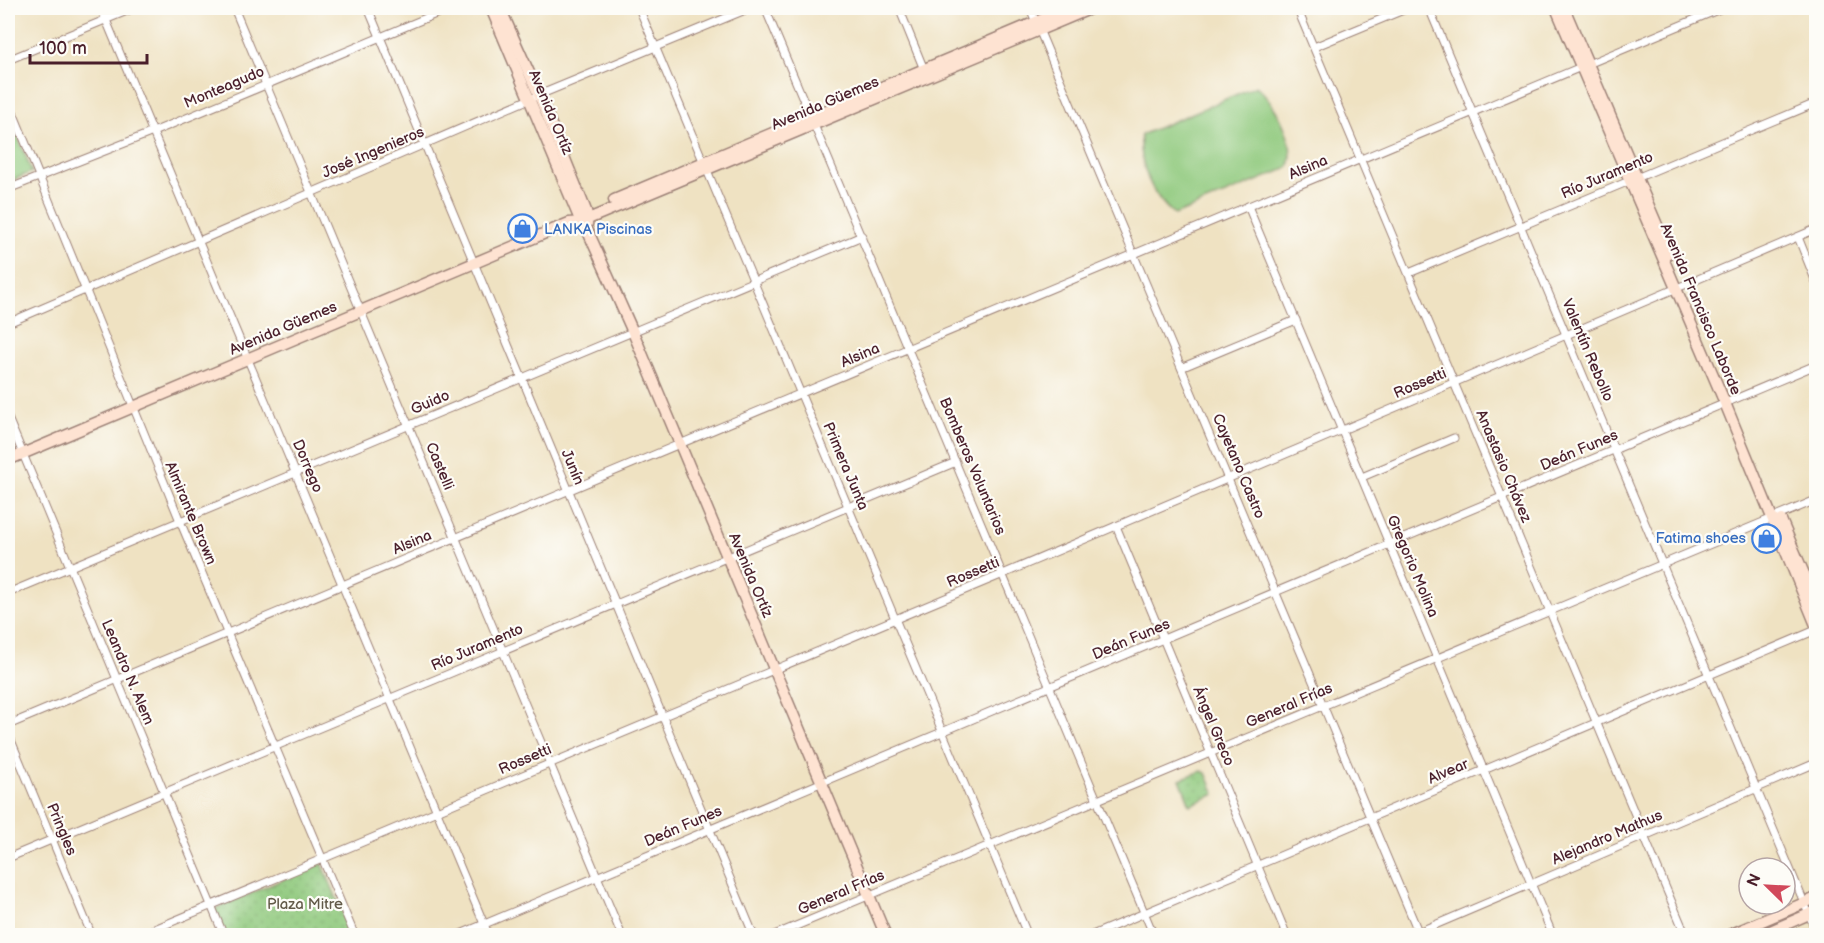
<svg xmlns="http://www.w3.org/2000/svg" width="1824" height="943" font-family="'Balsamiq Sans',sans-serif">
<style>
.park{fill:url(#park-dots);stroke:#6c7454;stroke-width:1.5}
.garden{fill:#8fc97d;stroke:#6c7454;stroke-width:1.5}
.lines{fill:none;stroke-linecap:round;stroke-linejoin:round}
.street-casing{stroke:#9c8076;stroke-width:9}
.secondary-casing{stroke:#9c8076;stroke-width:13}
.street{stroke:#fff;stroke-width:7}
.secondary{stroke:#fee3d2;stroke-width:10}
.labels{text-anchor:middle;stroke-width:4.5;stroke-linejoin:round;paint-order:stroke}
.street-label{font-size:15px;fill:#4a1f2b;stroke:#fdfcf7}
.shop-label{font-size:15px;fill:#366cbe;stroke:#fdfcf7;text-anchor:start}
.park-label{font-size:15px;fill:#625a48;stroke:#fdfcf7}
</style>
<defs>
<pattern id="park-dots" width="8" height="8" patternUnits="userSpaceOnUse" patternTransform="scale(1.5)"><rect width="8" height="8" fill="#8fc97d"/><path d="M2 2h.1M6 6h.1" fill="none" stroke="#7dac6c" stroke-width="1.8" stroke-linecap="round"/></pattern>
</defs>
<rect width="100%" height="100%" fill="#fdfcf7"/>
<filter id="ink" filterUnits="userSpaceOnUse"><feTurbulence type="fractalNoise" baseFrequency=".0167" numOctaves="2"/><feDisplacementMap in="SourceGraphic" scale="12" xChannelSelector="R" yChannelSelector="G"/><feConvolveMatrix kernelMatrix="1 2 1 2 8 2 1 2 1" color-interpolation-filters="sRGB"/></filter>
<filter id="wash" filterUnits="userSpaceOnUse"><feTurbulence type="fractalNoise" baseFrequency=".008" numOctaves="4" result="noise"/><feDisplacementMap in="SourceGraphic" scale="24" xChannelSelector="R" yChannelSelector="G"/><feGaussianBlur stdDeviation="1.35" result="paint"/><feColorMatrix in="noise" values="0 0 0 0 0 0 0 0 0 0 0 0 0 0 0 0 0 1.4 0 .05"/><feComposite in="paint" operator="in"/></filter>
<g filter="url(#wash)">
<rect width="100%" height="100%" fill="#efe2c2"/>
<!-- park -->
<g class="park">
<path d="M1202,771l4,2 9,21 -25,11 -10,-26z"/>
<path d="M322,863l30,72h-127l-11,-26z"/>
</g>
<!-- garden -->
<g class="garden">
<path d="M1256,86c18,14 43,59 32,82l-113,47c-24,-19 -36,-50 -34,-80z"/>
<path d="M8,111l24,61 -24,10z"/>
</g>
</g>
<g filter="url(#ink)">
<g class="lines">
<defs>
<g id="street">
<path d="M101,8l388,928"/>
<path d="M234,8l388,928"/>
<path d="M368,8l386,928"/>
<path d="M639,8l389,928"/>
<path d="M765,8l389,928"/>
<path d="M899,8l26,64"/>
<path d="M1030,8l390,928"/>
<path d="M1297,8l389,928"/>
<path d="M1429,8l387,923"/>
<path d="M1314,47l94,-39"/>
<path d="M8,60l126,-52"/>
<path d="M8,100l172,421 175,415"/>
<path d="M8,189l145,-57 297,-124"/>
<path d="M1248,206l305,730"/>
<path d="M1798,237l18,45"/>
<path d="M1409,273l407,-170"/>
<path d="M8,323l531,-228 211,-87"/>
<path d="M1183,367l113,-47"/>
<path d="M8,418l216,518"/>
<path d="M1362,477l92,-39"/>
<path d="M1116,526l171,410"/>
<path d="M8,593l854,-357"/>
<path d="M8,725l1714,-717"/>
<path d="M8,733l84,203"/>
<path d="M8,858l948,-396"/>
<path d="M138,936l865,-362 813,-345"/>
<path d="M456,936l1360,-571"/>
<path d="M772,936l1044,-436"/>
<path d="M1090,936l726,-306"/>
<path d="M1409,936l407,-173"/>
</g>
<g id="secondary">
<path d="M491,8l87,207 8,12 47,105 253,604"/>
<path d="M500,8l39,87 47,116 2,7 -1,6"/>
<path d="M1556,8l169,395 91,222"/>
<path d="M1564,8l105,245"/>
<path d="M614,200l455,-192"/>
<path d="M8,460l561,-237 12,-1 511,-214"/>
<path d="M1781,520l35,82"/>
<path d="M1727,936l89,-38"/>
<path d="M1759,936l57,-25"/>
</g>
</defs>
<!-- street casing -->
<use href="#street" class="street-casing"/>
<!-- secondary casing -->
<use href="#secondary" class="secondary-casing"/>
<!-- street -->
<use href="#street" class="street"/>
<!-- secondary -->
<use href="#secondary" class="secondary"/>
</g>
</g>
<!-- icons -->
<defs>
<symbol id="shop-ring" viewBox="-11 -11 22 22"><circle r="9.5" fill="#fdfcf7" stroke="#3f7fe0" stroke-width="1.5"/><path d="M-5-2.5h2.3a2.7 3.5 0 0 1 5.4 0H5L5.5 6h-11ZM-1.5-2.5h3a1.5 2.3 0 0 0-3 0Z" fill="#3f7fe0"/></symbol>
</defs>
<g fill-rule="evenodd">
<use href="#shop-ring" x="506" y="212" width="33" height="33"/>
<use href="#shop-ring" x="1750" y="522" width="33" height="33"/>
</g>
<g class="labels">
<!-- street labels -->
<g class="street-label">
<text transform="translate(224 87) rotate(-23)" y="5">Monteagudo</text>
<text transform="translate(825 103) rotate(-23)" y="5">Avenida Güemes</text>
<text transform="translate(551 112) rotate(67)" y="5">Avenida Ortíz</text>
<text transform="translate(373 152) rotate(-23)" y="5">José Ingenieros</text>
<text transform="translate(1308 167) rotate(-23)" y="5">Alsina</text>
<text transform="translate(1607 175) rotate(-23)" y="5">Río Juramento</text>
<text transform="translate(1701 309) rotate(67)" y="5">Avenida Francisco Laborde</text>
<text transform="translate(283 328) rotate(-23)" y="5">Avenida Güemes</text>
<text transform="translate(1588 350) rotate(67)" y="5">Valentín Rebollo</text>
<text transform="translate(860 355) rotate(-23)" y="5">Alsina</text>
<text transform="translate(1420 383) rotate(-23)" y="5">Rossetti</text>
<text transform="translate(430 402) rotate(-23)" y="5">Guido</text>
<text transform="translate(1579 450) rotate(-23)" y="5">Deán Funes</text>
<text transform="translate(308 466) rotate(67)" y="5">Dorrego</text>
<text transform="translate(440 466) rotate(67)" y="5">Castelli</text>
<text transform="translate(846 466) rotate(67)" y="5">Primera Junta</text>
<text transform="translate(973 466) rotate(67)" y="5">Bomberos Voluntarios</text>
<text transform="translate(1239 466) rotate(67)" y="5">Cayetano Castro</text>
<text transform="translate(1504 466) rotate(67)" y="5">Anastasio Chávez</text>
<text transform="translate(573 467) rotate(67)" y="5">Junín</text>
<text transform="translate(191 513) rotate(67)" y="5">Almirante Brown</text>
<text transform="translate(412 542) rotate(-23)" y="5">Alsina</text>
<text transform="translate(1413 566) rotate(67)" y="5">Gregorio Molina</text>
<text transform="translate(973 572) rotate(-23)" y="5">Rossetti</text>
<text transform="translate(751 575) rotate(67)" y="5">Avenida Ortíz</text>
<text transform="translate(1131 639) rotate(-23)" y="5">Deán Funes</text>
<text transform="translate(477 647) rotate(-23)" y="5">Río Juramento</text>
<text transform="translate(128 672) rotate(67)" y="5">Leandro N. Alem</text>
<text transform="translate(1289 705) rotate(-23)" y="5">General Frías</text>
<text transform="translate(1214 726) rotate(67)" y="5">Ángel Greco</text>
<text transform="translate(525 759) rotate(-23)" y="5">Rossetti</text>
<text transform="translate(1448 771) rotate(-23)" y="5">Alvear</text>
<text transform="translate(683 826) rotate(-23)" y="5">Deán Funes</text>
<text transform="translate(62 829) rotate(67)" y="5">Pringles</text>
<text transform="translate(1607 837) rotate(-23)" y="5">Alejandro Mathus</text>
<text transform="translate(841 892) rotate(-23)" y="5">General Frías</text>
</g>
<!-- shop labels -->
<g class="shop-label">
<text x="544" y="234">LANKA Piscinas</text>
<text x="1746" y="543" text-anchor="end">Fatima shoes</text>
</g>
<!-- park labels -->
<g class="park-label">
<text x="305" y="909">Plaza Mitre</text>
</g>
</g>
<!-- margin -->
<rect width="1824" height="943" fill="none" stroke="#fdfcf7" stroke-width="30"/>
<!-- north arrow -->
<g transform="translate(1767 886) rotate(294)"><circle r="28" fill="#fdfcf7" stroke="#b5a4a5" stroke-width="1.5"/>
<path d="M0-4.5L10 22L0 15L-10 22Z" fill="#d1495b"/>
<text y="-9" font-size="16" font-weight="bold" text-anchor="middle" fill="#4a1f2b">N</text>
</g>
<!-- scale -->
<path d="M30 54v9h117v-9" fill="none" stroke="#4a1f2b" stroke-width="3"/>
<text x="39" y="54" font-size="18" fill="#4a1f2b" stroke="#fdfcf7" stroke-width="4.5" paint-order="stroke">100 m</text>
</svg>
